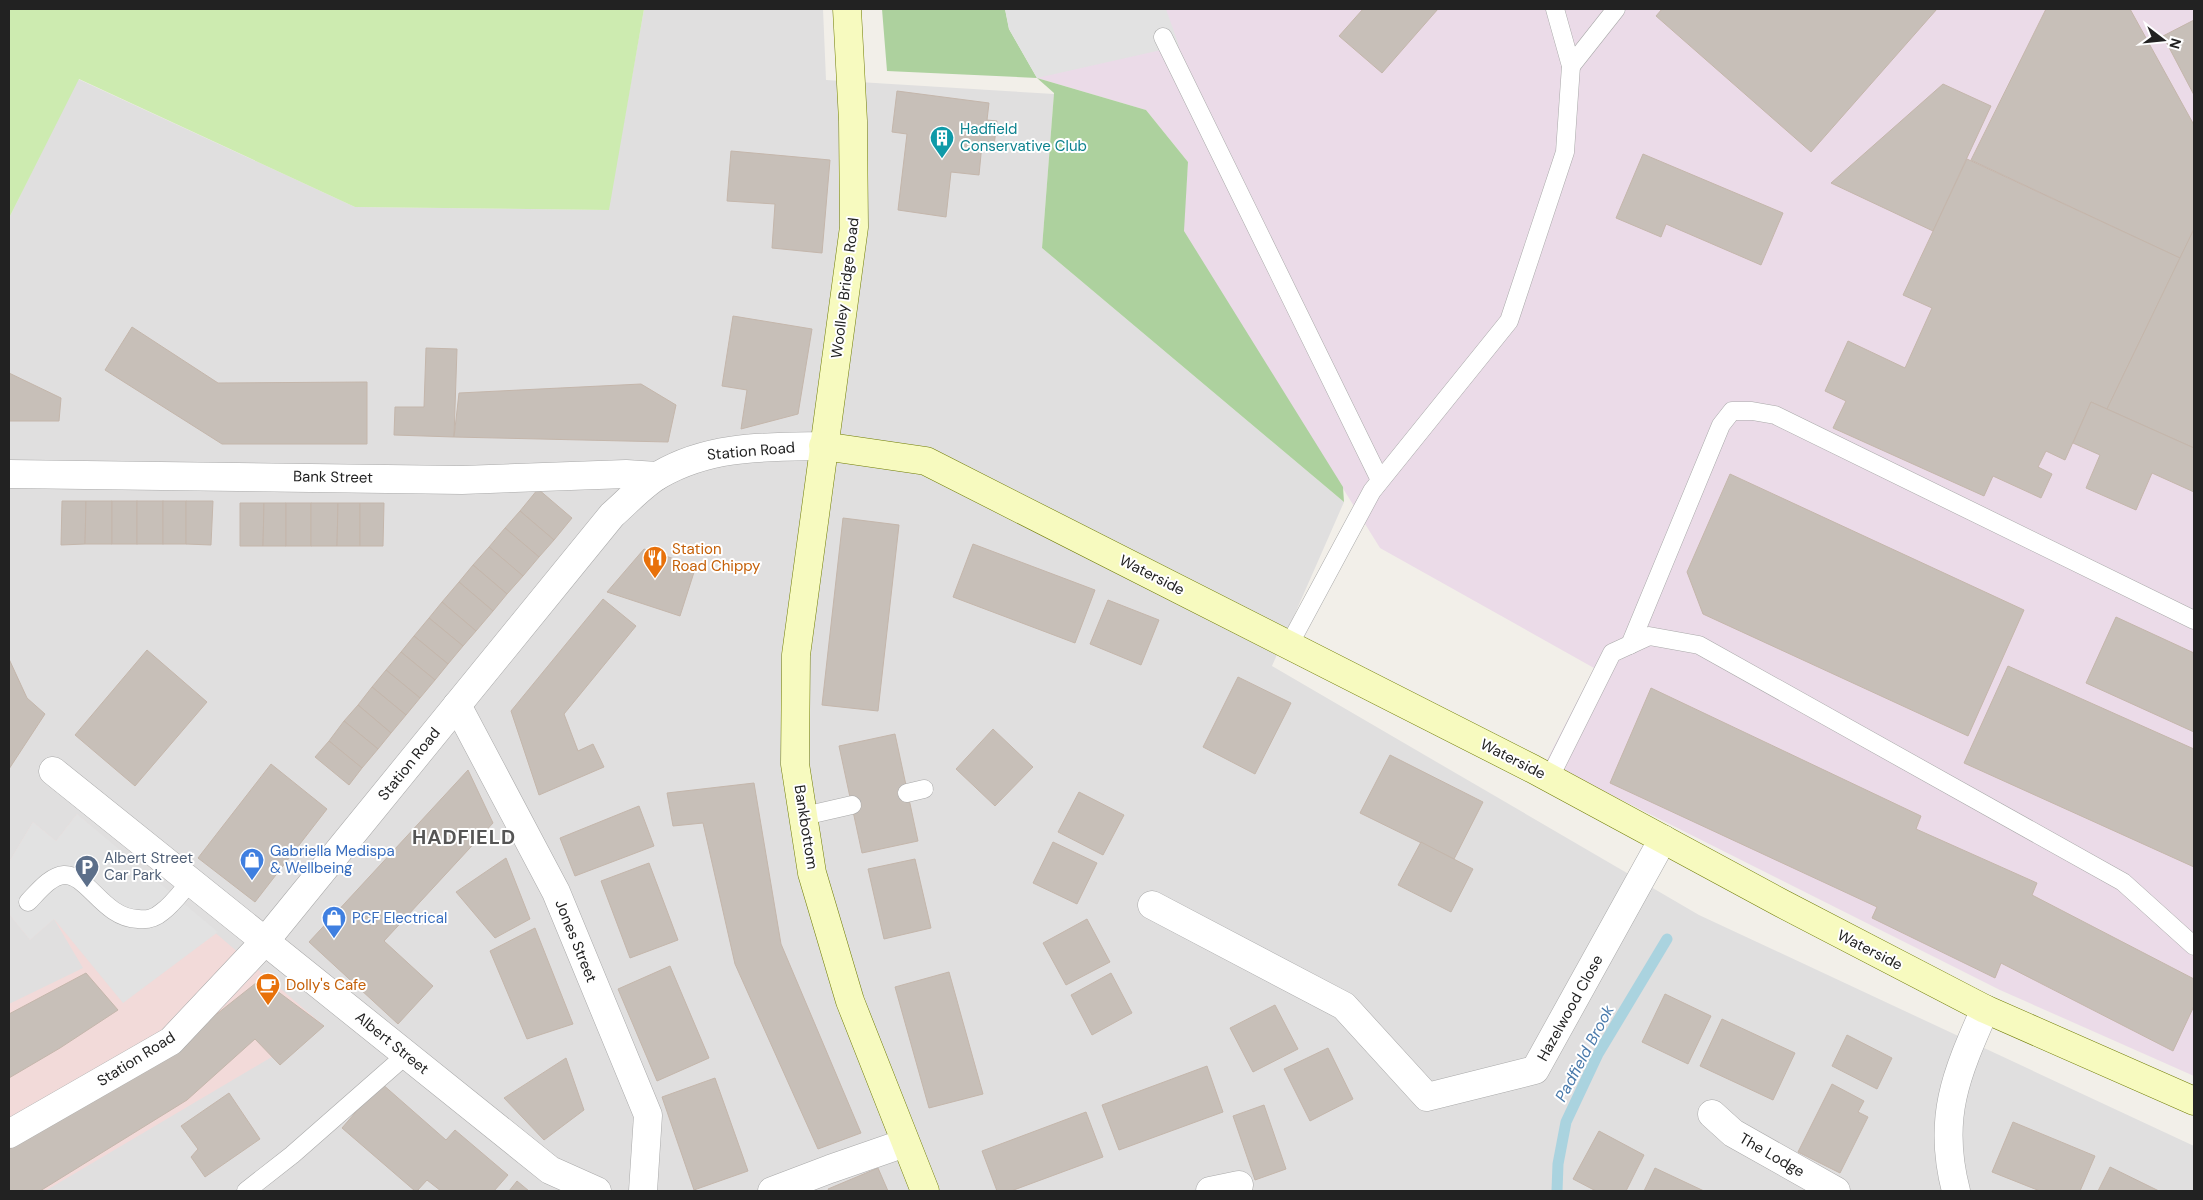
<svg xmlns="http://www.w3.org/2000/svg" width="2203" height="1200" font-family="'DM Sans',sans-serif">
<style>
.residential{fill:#e0dfdf}
.commercial{fill:#f2dad9}
.industrial{fill:#ebdbe8}
.grass{fill:#cdebb0}
.forest{fill:#add19e}
.parking{fill:#e2e2e2}
.lines{fill:none;stroke-linecap:round;stroke-linejoin:round}
.stream{stroke:#aad3df;stroke-width:11}
.building{fill:#c7bfb8;stroke:#c4b6ab}
.lane-casing{stroke:#a9a9a9;stroke-width:19}
.street-casing{stroke:#a9a9a9;stroke-width:29}
.secondary-casing{stroke:#707d05;stroke-width:29}
.lane{stroke:#fff;stroke-width:18}
.street{stroke:#fff;stroke-width:28}
.secondary{stroke:#f7fabf;stroke-width:28}
.labels{text-anchor:middle;stroke-width:4;stroke-linejoin:round;paint-order:stroke}
.culture-label{font-size:15px;fill:#0d838f;stroke:#fff;text-anchor:start}
.street-label{font-size:15px;fill:#222;stroke:#fff}
.food-label{font-size:15px;fill:#c56008;stroke:#fff;text-anchor:start}
.shop-label{font-size:15px;fill:#366cbe;stroke:#fff;text-anchor:start}
.service-label{font-size:15px;fill:#4e5e75;stroke:#fff;text-anchor:start}
.water-label{font-size:16px;font-style:italic;fill:#4a7aab;stroke:#fff}
.district-label{font-size:20px;font-weight:bold;letter-spacing:1px;fill:#555;stroke:#fff}
</style>
<rect width="100%" height="100%" fill="#f2efe9"/>
<!-- residential -->
<path class="residential" d="M644,9h179l3,71 228,14 -12,154 302,254 -72,164 427,249 495,231v45h-2185v-973l69,-139 277,128 253,3z"/>
<!-- commercial -->
<path class="commercial" d="M77,814l247,212 -279,165h-36v-187l74,-36 -29,-49 -24,21 -21,-26v-52l24,-40 23,19z"/>
<!-- industrial -->
<path class="industrial" d="M1005,9h1189v1067l-194,-86 -454,-228 48,-94 -214,-120 -197,-317 5,-69 -42,-52 -109,-32z"/>
<!-- grass -->
<path class="grass" d="M9,9h635l-35,201 -254,-3 -276,-128 -70,139z"/>
<!-- forest -->
<path class="forest" d="M882,9h123l4,20 28,49 109,32 42,52 -4,69 159,256 1,15 -302,-254 12,-155 -17,-15 -150,-7z"/>
<!-- parking -->
<g class="parking">
<path d="M1005,9h161l13,37 -142,32 -28,-49z"/>
<path d="M77,814l141,118 -95,71 -69,-84 -24,21 -21,-26v-52l24,-40 23,19z"/>
</g>
<g class="lines">
<!-- stream -->
<path class="stream" d="M1557,1191l1,-27 8,-42 32,-68 69,-115"/>
</g>
<!-- building -->
<g class="building">
<path d="M1363,9h75l-56,64 -43,-37z"/>
<path d="M1662,9h275l-126,143 -155,-136z"/>
<path d="M2046,9h84l64,116v104l-14,29 -209,-98z"/>
<path d="M2194,20v75l-31,-59z"/>
<path d="M1943,84l48,22 -58,125 -102,-48z"/>
<path d="M897,91l92,12 -2,17 10,1 -3,25 -12,-2 -3,31 -28,-3 -5,45 -48,-7 9,-76 -15,-2z"/>
<path d="M731,151l99,9 -8,93 -50,-5 3,-44 -48,-3z"/>
<path d="M1643,154l140,59 -22,52 -95,-41 -5,13 -45,-19z"/>
<path d="M1967,159l213,99 -73,151 -16,-7 -26,58 -19,-9 -8,16 14,7 -11,24 -48,-22 -9,20 -151,-68 13,-27 -21,-10 23,-50 57,27 27,-60 -29,-13z"/>
<path d="M2194,229v219l-87,-39z"/>
<path d="M733,316l79,13 -14,85 -57,15 6,-39 -25,-4z"/>
<path d="M132,327l86,56 149,-1v62h-145l-117,-74z"/>
<path d="M426,348l31,1 -3,88 -60,-2 1,-28h29z"/>
<path d="M9,373l52,25 -2,23h-50z"/>
<path d="M641,384l35,21 -8,37 -214,-5 5,-44z"/>
<path d="M2091,402l103,46v44l-42,-19 -16,37 -50,-22 14,-33 -27,-12z"/>
<path d="M1730,474l294,136 -56,126 -265,-122 -16,-42z"/>
<path d="M538,489l34,29 -18,22 -34,-29z"/>
<path d="M62,501h24l-1,43 -24,1z"/>
<path d="M86,501h26v43h-27z"/>
<rect x="112" y="501" width="25" height="43"/>
<rect x="137" y="501" width="26" height="43"/>
<rect x="163" y="501" width="23" height="43"/>
<path d="M186,501h27l-2,44 -25,-1z"/>
<path d="M240,503h24l-1,43h-23z"/>
<path d="M264,503h22v43h-23z"/>
<rect x="286" y="503" width="25" height="43"/>
<path d="M311,503h27l-1,43h-26z"/>
<path d="M338,503h22v43h-23z"/>
<path d="M360,503h24l-1,43h-23z"/>
<path d="M520,511l34,29 -15,17 -34,-29z"/>
<path d="M843,518l56,7 -21,186 -56,-6z"/>
<path d="M505,528l34,29 -16,19 -34,-29z"/>
<path d="M973,544l122,46 -20,53 -122,-46z"/>
<path d="M489,547l34,29 -16,18 -34,-29z"/>
<path d="M644,549l52,17 -16,50 -73,-24z"/>
<path d="M473,565l34,29 -14,17 -34,-29z"/>
<path d="M459,582l34,29 -17,20 -34,-29z"/>
<path d="M603,599l33,27 -72,88 14,37 15,-7 11,23 -65,28 -28,-84z"/>
<path d="M1108,600l51,20 -18,45 -51,-21z"/>
<path d="M442,602l34,29 -13,15 -34,-28z"/>
<path d="M2116,617l78,36v79l-108,-49z"/>
<path d="M429,618l34,28 -15,18 -34,-28z"/>
<path d="M414,636l34,28 -13,16 -34,-28z"/>
<path d="M147,650l60,52 -72,84 -60,-51z"/>
<path d="M401,652l34,28 -15,18 -34,-28z"/>
<path d="M9,659l18,39 18,16 -36,55z"/>
<path d="M2008,666l186,83v118l-230,-104z"/>
<path d="M386,670l34,28 -14,17 -34,-28z"/>
<path d="M1238,677l53,26 -36,71 -52,-27z"/>
<path d="M372,687l34,28 -15,18 -33,-28z"/>
<path d="M1651,688l270,128 -5,13 121,54 -5,12 162,84v27l-21,45 -172,-88 -6,15 -123,-60 5,-11 -267,-124z"/>
<path d="M358,705l33,28 -13,16 -34,-28z"/>
<path d="M344,721l34,28 -16,19 -33,-27z"/>
<path d="M993,729l40,38 -38,39 -39,-37z"/>
<path d="M895,734l23,107 -56,12 -23,-107z"/>
<path d="M329,741l33,27 -13,17 -34,-28z"/>
<path d="M1390,755l93,47 -29,57 -94,-46z"/>
<path d="M271,764l56,45 -72,93 -57,-44z"/>
<path d="M468,770l25,53 -109,118 49,45 -35,38 -89,-82z"/>
<path d="M754,783l27,161 80,189 -43,16 -83,-185 -32,-141 -30,3 -6,-33z"/>
<path d="M1079,792l45,23 -21,40 -45,-23z"/>
<path d="M639,806l15,40 -79,30 -15,-38z"/>
<path d="M1053,842l44,21 -20,41 -44,-21z"/>
<path d="M1421,842l52,27 -22,43 -53,-27z"/>
<path d="M506,858l24,61 -35,19 -39,-46z"/>
<path d="M915,859l16,69 -47,11 -16,-70z"/>
<path d="M649,863l29,77 -48,18 -29,-77z"/>
<path d="M1087,919l23,43 -44,23 -23,-42z"/>
<path d="M535,928l38,96 -46,15 -37,-88z"/>
<path d="M670,966l39,92 -52,23 -39,-92z"/>
<path d="M949,972l34,122 -54,14 -34,-121z"/>
<path d="M86,973l32,37 -58,38 -51,30v-64z"/>
<path d="M1111,973l21,40 -40,22 -21,-40z"/>
<path d="M261,979l63,47 -44,39 -25,-26 -68,61 -147,91h-31v-42l146,-86z"/>
<path d="M1665,994l46,22 -23,48 -46,-22z"/>
<path d="M1275,1005l23,44 -45,23 -23,-44z"/>
<path d="M1722,1019l73,34 -22,47 -73,-34z"/>
<path d="M1847,1035l45,23 -15,31 -45,-23z"/>
<path d="M1328,1048l25,51 -43,22 -26,-52z"/>
<path d="M566,1058l18,52 -40,30 -40,-42z"/>
<path d="M1207,1066l16,46 -104,38 -17,-45z"/>
<path d="M715,1078l33,93 -54,19 -32,-93z"/>
<path d="M381,1083l65,57 9,-10 53,45 -14,16h-53l-14,-11 -10,11h-2l-73,-63z"/>
<path d="M1832,1084l32,17 -6,11 10,5 -28,56 -42,-21z"/>
<path d="M229,1093l31,46 -55,38 -14,-20 7,-8 -17,-23z"/>
<path d="M1264,1105l22,64 -31,11 -22,-64z"/>
<path d="M1086,1112l17,45 -92,34h-14l-15,-40z"/>
<path d="M2013,1122l82,34 -15,35h-40l-48,-19z"/>
<path d="M1599,1131l45,24 -18,36h-30l-23,-12z"/>
<path d="M2110,1167l49,24h-61z"/>
<path d="M878,1168l10,23h-59l-1,-2z"/>
<path d="M1655,1168l49,23h-60z"/>
<path d="M517,1181l12,10h-20z"/>
</g>
<g class="lines">
<defs>
<g id="lane">
<path d="M1163,37l217,443"/>
<path d="M1571,66l45,-57"/>
<path d="M1289,645l83,-154 137,-170 56,-169 6,-86 -16,-57"/>
<path d="M1630,645l91,-220 11,-14h20l23,4 419,205"/>
<path d="M1550,777l62,-124 37,-17 50,9 424,237 71,64"/>
<path d="M907,793l17,-4"/>
<path d="M804,816l48,-11"/>
<path d="M28,902c10,-10 22,-26 36,-27 24,-1 39,43 74,44 9,1 16,0 24,-7 11,-8 20,-21 29,-31"/>
<path d="M246,1191l46,-36 114,-100"/>
</g>
<g id="street">
<path d="M9,474l453,6 164,-6 31,2"/>
<path d="M457,705l99,187 92,223 -5,76"/>
<path d="M53,771l497,399 47,21"/>
<path d="M1152,905l192,101 83,91 108,-27 128,-231"/>
<path d="M1712,1114l21,19 103,58"/>
<path d="M9,1134l162,-93 95,-101 346,-425c15,-13 30,-30 47,-40 51,-30 107,-28 164,-29"/>
<path d="M772,1191l58,-22 75,-26"/>
<path d="M1210,1191l29,-6"/>
<path d="M1956,1191c-19,-73 0,-116 29,-182"/>
</g>
<g id="secondary">
<path d="M847,9l6,112 1,106 -58,428 -1,109 17,109 38,128 75,190"/>
<path d="M823,446l103,15 607,308 248,134 204,106 209,92"/>
</g>
</defs>
<!-- lane casing -->
<use href="#lane" class="lane-casing"/>
<!-- street casing -->
<use href="#street" class="street-casing"/>
<!-- secondary casing -->
<use href="#secondary" class="secondary-casing"/>
<!-- lane -->
<use href="#lane" class="lane"/>
<!-- street -->
<use href="#street" class="street"/>
<!-- secondary -->
<use href="#secondary" class="secondary"/>
</g>
<!-- icons -->
<defs>
<symbol id="building-pin" viewBox="-11 -11 22 30"><path d="M0 17L-7.5 6A9.5 9.5 0 1 1 7.5 6Z" fill="#0f9aa8" stroke="#fff"/><path d="M-4-6H4V6H1V3H-1V6H-4ZM-2.5-4.3h1.7v1.8h-1.7ZM.8-4.3h1.7v1.8H.8ZM-2.5-1h1.7V.8h-1.7ZM.8-1h1.7V.8H.8Z" fill="#fff"/></symbol>
<symbol id="restaurant-pin" viewBox="-11 -11 22 30"><path d="M0 17L-7.5 6A9.5 9.5 0 1 1 7.5 6Z" fill="#e8710a" stroke="#fff"/><path d="M-5-6h1v4h1v-4h1v4h1v-4h1v5L-1.5 .5V6h-2V.5L-5-1ZM5-6V6H3V1.5H1.5Q1.5-4 5-6Z" fill="#fff"/></symbol>
<symbol id="shop-pin" viewBox="-11 -11 22 30"><path d="M0 17L-7.5 6A9.5 9.5 0 1 1 7.5 6Z" fill="#3f7fe0" stroke="#fff"/><path d="M-5-2.5h2.3a2.7 3.5 0 0 1 5.4 0H5L5.5 6h-11ZM-1.5-2.5h3a1.5 2.3 0 0 0-3 0Z" fill="#fff"/></symbol>
<symbol id="parking-pin" viewBox="-11 -11 22 30"><path d="M0 17L-7.5 6A9.5 9.5 0 1 1 7.5 6Z" fill="#5c6f8a" stroke="#fff"/><path d="M-3.5-5.5H1a3.5 3.5 0 0 1 0 7H-1V5.5H-3.5ZM-1-3.4V-.6H.8a1.4 1.4 0 0 0 0-2.8Z" fill="#fff"/></symbol>
<symbol id="cafe-pin" viewBox="-11 -11 22 30"><path d="M0 17L-7.5 6A9.5 9.5 0 1 1 7.5 6Z" fill="#e8710a" stroke="#fff"/><path d="M-5.5-4.5H6V0H3Q3 3.5 0 3.5H-2.5Q-5.5 3.5-5.5 0ZM3-3.2v2h1.7v-2ZM-6 4.5H4V6H-6Z" fill="#fff"/></symbol>
</defs>
<g fill-rule="evenodd">
<use href="#building-pin" x="928" y="124" width="28" height="38"/>
<use href="#restaurant-pin" x="641" y="544" width="28" height="38"/>
<use href="#shop-pin" x="238" y="846" width="28" height="38"/>
<use href="#parking-pin" x="73" y="853" width="28" height="38"/>
<use href="#shop-pin" x="320" y="904" width="28" height="38"/>
<use href="#cafe-pin" x="254" y="971" width="28" height="38"/>
</g>
<g class="labels">
<!-- culture labels -->
<g class="culture-label">
<text x="960" y="134">Hadfield<tspan x="960" dy="17">Conservative Club</tspan></text>
</g>
<!-- street labels -->
<g class="street-label">
<text transform="translate(845 288) rotate(-83)" y="5">Woolley Bridge Road</text>
<text transform="translate(751 451) rotate(-5)" y="5">Station Road</text>
<text transform="translate(333 477) rotate(1)" y="5">Bank Street</text>
<text transform="translate(1152 575) rotate(27)" y="5">Waterside</text>
<text transform="translate(1513 759) rotate(27)" y="5">Waterside</text>
<text transform="translate(409 764) rotate(-51)" y="5">Station Road</text>
<text transform="translate(806 827) rotate(81)" y="5">Bankbottom</text>
<text transform="translate(576 941) rotate(68)" y="5">Jones Street</text>
<text transform="translate(1870 950) rotate(27)" y="5">Waterside</text>
<text transform="translate(1570 1008) rotate(-61)" y="5">Hazelwood Close</text>
<text transform="translate(392 1043) rotate(39)" y="5">Albert Street</text>
<text transform="translate(136 1059) rotate(-32)" y="5">Station Road</text>
<text transform="translate(1772 1155) rotate(30)" y="5">The Lodge</text>
</g>
<!-- food labels -->
<g class="food-label">
<text x="672" y="554">Station<tspan x="672" dy="17">Road Chippy</tspan></text>
<text x="286" y="990">Dolly's Cafe</text>
</g>
<!-- shop labels -->
<g class="shop-label">
<text x="270" y="856">Gabriella Medispa<tspan x="270" dy="17">&amp; Wellbeing</tspan></text>
<text x="352" y="923">PCF Electrical</text>
</g>
<!-- service labels -->
<g class="service-label">
<text x="104" y="863">Albert Street<tspan x="104" dy="17">Car Park</tspan></text>
</g>
<!-- water labels -->
<g class="water-label">
<text transform="translate(1584 1053) rotate(-62)" y="6">Padfield Brook</text>
</g>
<!-- district labels -->
<g class="district-label">
<text x="464" y="844">HADFIELD</text>
</g>
</g>
<!-- border -->
<rect width="2203" height="1200" fill="none" stroke="#222222" stroke-width="20"/>
<!-- north arrow -->
<g transform="translate(2163 40) rotate(106)" stroke="#ffffff" stroke-width="4" paint-order="stroke">
<path d="M0-4L9 19L0 12L-9 19Z" fill="#222222"/>
<text y="-8" font-size="14" font-weight="bold" text-anchor="middle" fill="#222222">N</text>
</g>
</svg>
